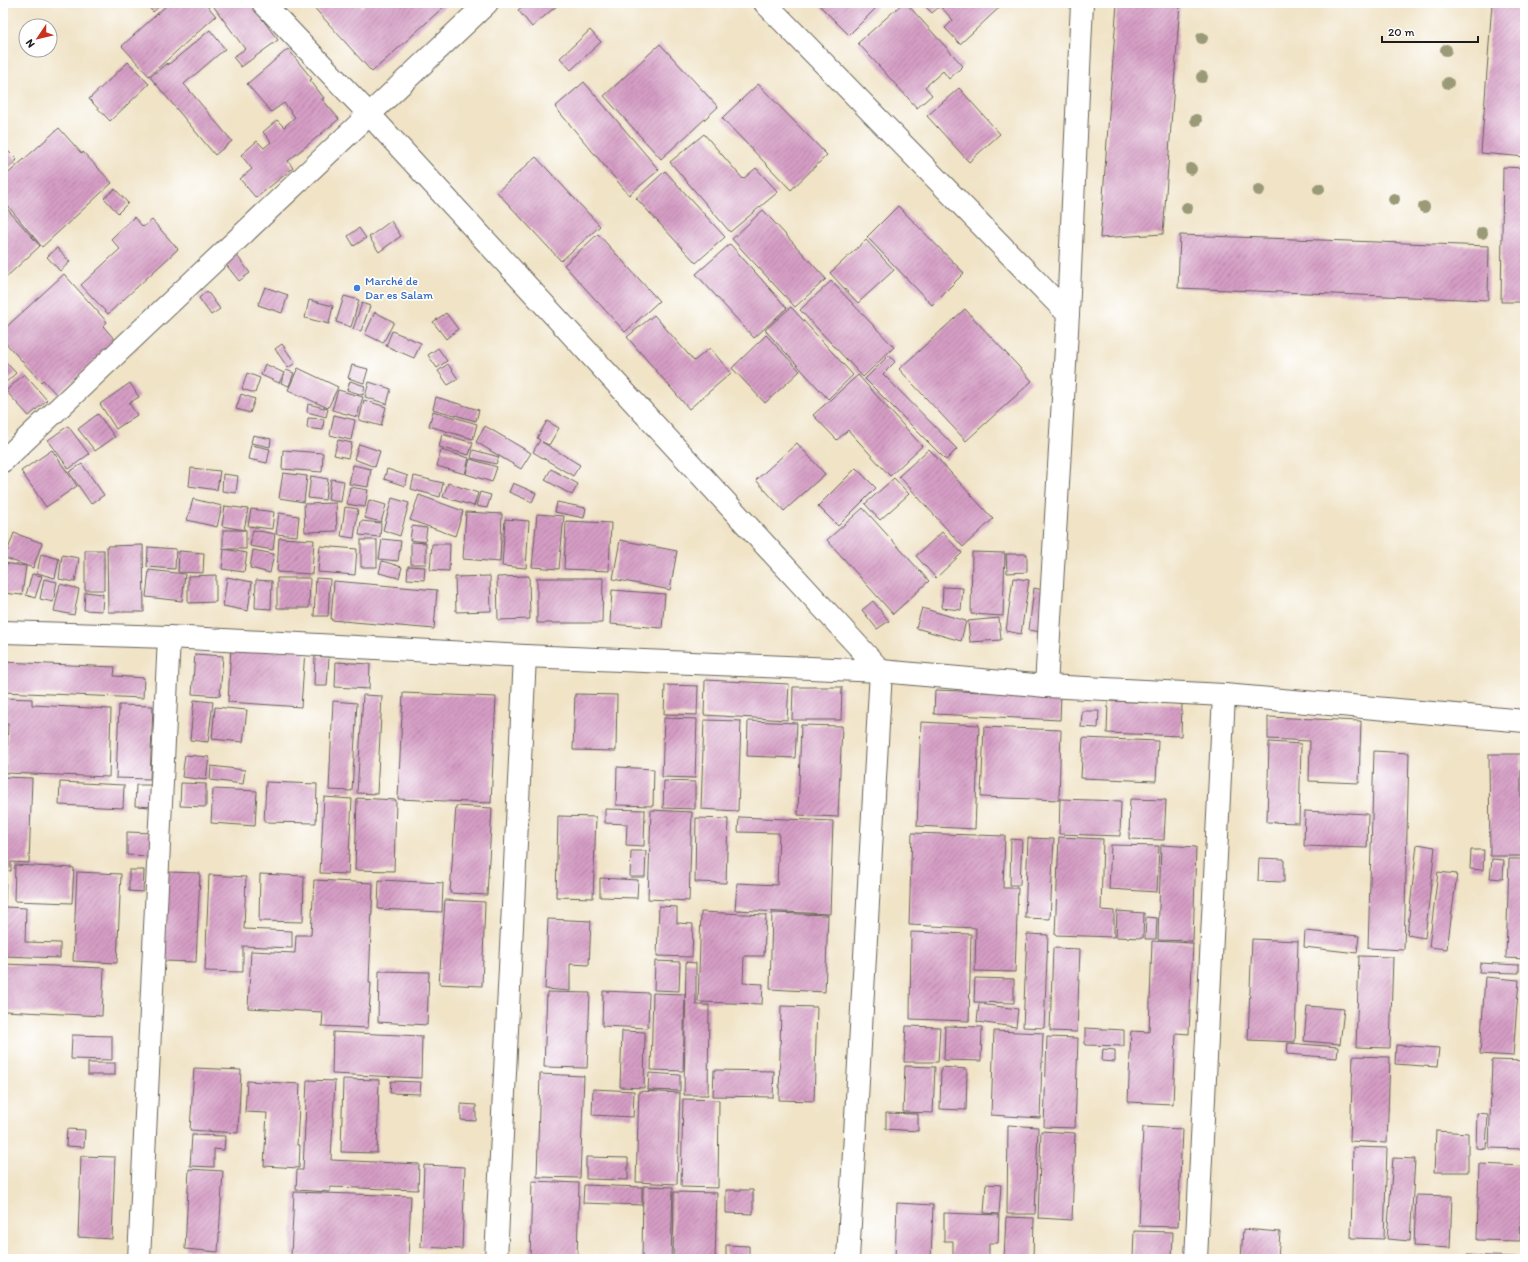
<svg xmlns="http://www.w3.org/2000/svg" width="1528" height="1262" font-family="Itim,sans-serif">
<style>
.building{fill:url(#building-hatch)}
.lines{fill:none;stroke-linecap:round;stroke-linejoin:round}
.street-casing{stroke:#666258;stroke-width:24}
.street{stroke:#fff;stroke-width:22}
.tree{fill:#9b9a78}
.shop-dot{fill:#3f7fe0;stroke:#fff;stroke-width:1.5}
.labels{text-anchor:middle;stroke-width:3.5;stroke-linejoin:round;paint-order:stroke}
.shop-label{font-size:12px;fill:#366cbe;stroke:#fff;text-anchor:start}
</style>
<defs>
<pattern id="building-hatch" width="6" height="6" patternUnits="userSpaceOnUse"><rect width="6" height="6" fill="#d59dc5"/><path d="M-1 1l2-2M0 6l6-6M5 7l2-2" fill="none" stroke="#ac7f9f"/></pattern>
</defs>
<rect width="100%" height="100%" fill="#fff"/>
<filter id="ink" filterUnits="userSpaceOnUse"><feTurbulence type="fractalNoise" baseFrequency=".025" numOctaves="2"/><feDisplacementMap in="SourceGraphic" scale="8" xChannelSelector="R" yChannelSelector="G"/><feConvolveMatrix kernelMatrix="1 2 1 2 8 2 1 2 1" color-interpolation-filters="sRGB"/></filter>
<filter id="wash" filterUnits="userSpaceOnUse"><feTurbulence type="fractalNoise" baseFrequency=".012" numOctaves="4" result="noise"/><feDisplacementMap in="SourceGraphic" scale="16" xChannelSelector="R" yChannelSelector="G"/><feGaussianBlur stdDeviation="0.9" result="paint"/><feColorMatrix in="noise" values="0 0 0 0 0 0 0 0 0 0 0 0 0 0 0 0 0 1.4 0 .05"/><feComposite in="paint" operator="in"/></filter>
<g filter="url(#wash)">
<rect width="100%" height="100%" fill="#f0e3c6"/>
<g id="blocks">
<!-- building -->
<g class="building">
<path d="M145,3h18l-10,9z"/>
<path d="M169,3h36l11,13 -67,60 -27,-30z"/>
<path d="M211,3h39l28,37 -37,27 -8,-10 12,-8z"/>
<path d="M310,3h49l3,4 4,-4h82l-76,69z"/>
<path d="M527,3h33l-28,24 -14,-17z"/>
<path d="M817,3h64l-32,32z"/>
<path d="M903,3h3l57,63 -14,13 -6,-8 -18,16 7,8 -15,13 -59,-65z"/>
<path d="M922,3h75l3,4 -40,37 -15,-16 8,-8 -13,-14 -8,7z"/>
<path d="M1117,3h63l-17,231 -63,4z"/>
<path d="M1492,3h33v154l-44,-4z"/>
<path d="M210,30l15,19 -41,35 48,57 -17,14 -65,-78 17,-14 1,2z"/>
<path d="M590,30l11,12 -30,28 -11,-12z"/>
<path d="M660,44l58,63 -57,52 -57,-63z"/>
<path d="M288,49l24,30 -2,1 14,18 -2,1 17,20 -51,42 5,7 -37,30 -16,-19 12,-10 -11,-14 16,-14 7,7 7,-6 -8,-10 14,-12 7,7 11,-10 -11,-14 -13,9 -24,-28z"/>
<path d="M128,62l21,22 -39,37 -21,-22z"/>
<path d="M584,82l75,88 -30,25 -74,-88z"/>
<path d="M758,84l69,71 -36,35 -69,-72z"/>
<path d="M959,88l41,46 -31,28 -42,-46z"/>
<path d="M59,128l23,26 1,-2 29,31 -70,64 -39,-47v-22z"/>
<path d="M704,134l39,45 13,-11 22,24 -48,40 -60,-70z"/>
<path d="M3,146l14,14 -14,13z"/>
<path d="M536,157l64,69 -39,35 -64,-69z"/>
<path d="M1503,167l22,1v134h-24z"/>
<path d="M665,171l60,66 -29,26 -60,-65z"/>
<path d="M115,189l13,14 -10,10 -14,-15z"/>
<path d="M3,204l37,42 -37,34z"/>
<path d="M898,206l66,67 -32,32 -65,-68z"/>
<path d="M763,210l63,69 -31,28 -63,-68z"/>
<path d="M134,217l9,10 9,-7 26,29 -70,65 -27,-29 39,-36 -9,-10z"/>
<path d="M391,221l10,15 -22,16 -10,-15z"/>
<path d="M359,228l7,10 -12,8 -6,-10z"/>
<path d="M598,234l61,67 -34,31 -61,-67z"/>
<path d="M1180,235l309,11 -1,54 -310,-12z"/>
<path d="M866,240l28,30 -36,33 -28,-30z"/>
<path d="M730,244l57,64 -33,30 -58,-64z"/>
<path d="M57,248l13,14 -10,9 -13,-14z"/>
<path d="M235,253l15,20 -11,8 -15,-19z"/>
<path d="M64,274l43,48 -4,4 13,15 -59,54 -14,-15 -2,2 -38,-42v-10z"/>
<path d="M831,281l63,66 -31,30 -63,-67z"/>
<path d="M265,287l23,8 -6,18 -24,-8z"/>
<path d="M207,291l13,18 -9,6 -12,-17z"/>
<path d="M344,296l15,4 -8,27 -15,-5z"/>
<path d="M309,300l24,6 -4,18 -24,-6z"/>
<path d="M362,303l8,3 -9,25 -8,-2z"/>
<path d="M791,307l62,68 -25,24 -63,-69z"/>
<path d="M965,309l67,72 -66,60 -67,-72z"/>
<path d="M375,312l19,10 -11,21 -18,-9z"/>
<path d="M446,313l12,16 -12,10 -13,-17z"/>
<path d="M654,315l40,46 16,-13 21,25 -42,36 -62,-72z"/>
<path d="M392,331l29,12 -7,15 -28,-12z"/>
<path d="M766,335l34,36 -35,32 -33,-35z"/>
<path d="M282,344l13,19 -7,5 -13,-19z"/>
<path d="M438,348l9,13 -10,7 -9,-13z"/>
<path d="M889,355l6,7 -12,12 74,75 -11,11 -81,-81z"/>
<path d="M3,359l13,14 -13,12z"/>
<path d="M265,364l19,9 -5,10 -18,-8z"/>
<path d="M448,364l10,15 -10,6 -10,-14z"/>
<path d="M352,365l16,4 -4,14 -16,-5z"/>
<path d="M298,368l40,19 -10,21 -40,-18z"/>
<path d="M286,370l8,3 -5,13 -8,-3z"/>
<path d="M247,373l13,5 -5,15 -13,-4z"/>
<path d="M24,374l23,26 -18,16 -23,-25z"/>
<path d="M858,375l64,71 -32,30 -42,-46 -11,10 -24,-25z"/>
<path d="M350,381l15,5 -2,9 -16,-5z"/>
<path d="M369,382l22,7 -4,15 -22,-7z"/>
<path d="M130,383l9,14 -10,6 8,12 -21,14 -16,-25z"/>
<path d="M338,390l25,7 -6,20 -25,-7z"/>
<path d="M241,394l14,5 -5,14 -14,-4z"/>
<path d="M436,397l43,13 -3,11 -43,-12z"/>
<path d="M364,400l22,7 -5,19 -22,-6z"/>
<path d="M308,404l20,5 -2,8 -19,-5z"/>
<path d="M433,411l44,13 -4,15 -44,-13z"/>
<path d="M98,414l17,23 -20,14 -17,-22z"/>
<path d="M334,415l21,5 -4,20 -21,-5z"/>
<path d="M308,418l16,1 -1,11 -16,-2z"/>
<path d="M547,421l12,7 -10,17 -7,-3 38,23 -7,11 -40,-24 7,-12 -3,-2z"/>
<path d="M68,426l21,28 -20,15 -21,-29z"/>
<path d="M485,426l46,27 -10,16 -45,-27z"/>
<path d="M442,434l31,9 -4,12 -30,-8z"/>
<path d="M253,435l18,4 -1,8 -19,-4z"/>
<path d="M338,440l14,3 -4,15 -14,-3z"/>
<path d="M797,443l28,31 -41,37 -28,-31z"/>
<path d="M359,444l21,7 -5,16 -21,-8z"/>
<path d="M251,445l19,4 -3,14 -19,-4z"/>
<path d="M929,449l64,70 -30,28 -64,-71z"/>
<path d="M52,450l25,36 -31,21 -25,-36z"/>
<path d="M283,450l40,3 -1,19 -40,-3z"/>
<path d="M441,450l28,8 -4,16 -28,-8z"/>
<path d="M473,450l26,7 -3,7 -25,-6z"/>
<path d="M470,459l27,8 -5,15 -26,-8z"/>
<path d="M82,464l22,31 -13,9 -22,-32z"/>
<path d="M353,465l18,4 -3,18 -19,-3z"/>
<path d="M191,468l29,3 -3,19 -28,-4z"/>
<path d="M856,468l20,20 -38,38 -20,-20z"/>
<path d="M387,469l21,7 -3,10 -21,-7z"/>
<path d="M551,469l27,15 -6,11 -27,-15z"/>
<path d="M283,473l24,3 -3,26 -25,-4z"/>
<path d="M223,474l15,2 -2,17 -14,-2z"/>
<path d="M311,476l17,3 -3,21 -17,-2z"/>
<path d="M414,476l29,7 -3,14 -29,-8z"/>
<path d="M894,478l15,16 -29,26 -15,-16z"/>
<path d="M331,479l13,2 -3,21 -13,-2z"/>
<path d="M448,483l30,10 -4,13 -31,-9z"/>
<path d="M513,483l23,10 -4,9 -23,-10z"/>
<path d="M350,487l18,3 -3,17 -18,-3z"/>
<path d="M480,492l11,3 -4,13 -11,-2z"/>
<path d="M419,495l44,16 -8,25 -45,-16z"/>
<path d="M392,498l17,5 -9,33 -17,-6z"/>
<path d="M193,499l29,7 -5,21 -30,-7z"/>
<path d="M369,500l17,5 -5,17 -16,-4z"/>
<path d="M557,502l29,6 -2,10 -29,-6z"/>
<path d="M336,503l1,28 -32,1 -1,-28z"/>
<path d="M225,506l23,3 -4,21 -22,-4z"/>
<path d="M345,507l13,2 -4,29 -13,-2z"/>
<path d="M863,508l66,73 -36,33 -66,-74z"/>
<path d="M251,509l23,3 -2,17 -24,-3z"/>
<path d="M466,512l36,2 -2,48 -37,-3z"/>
<path d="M279,513l20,3 -2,20 -21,-2z"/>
<path d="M537,514l27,2 -5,53 -27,-2z"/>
<path d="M505,519l24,2 -3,47 -24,-2z"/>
<path d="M361,521l20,2 -1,14 -21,-2z"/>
<path d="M566,521l45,2 -2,48 -45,-2z"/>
<path d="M412,526l15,2 -2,14 -15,-2z"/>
<rect x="223" y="530" width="23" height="19"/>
<path d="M253,530l22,4 -2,16 -23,-4z"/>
<path d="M942,532l20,21 -26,25 -20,-22z"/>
<path d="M14,533l28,10 -9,25 -28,-10z"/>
<path d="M279,538l35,2 -2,34 -35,-2z"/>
<path d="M382,539l19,2 -3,20 -19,-2z"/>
<rect x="361" y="540" width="16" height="27"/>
<path d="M620,540l57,11 -7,39 -57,-11z"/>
<path d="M411,542l15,1v21h-15z"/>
<path d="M432,544h18l-1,27 -19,-1z"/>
<path d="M143,545l1,67h-36l-1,-66z"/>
<path d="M320,546l37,3 -2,26 -37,-3z"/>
<path d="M148,547l28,2 -1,20 -28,-2z"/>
<path d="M224,549l23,4 -3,19 -22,-3z"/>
<rect x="85" y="550" width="19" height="40"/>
<path d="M253,550l21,4 -4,19 -20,-5z"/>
<path d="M179,551l25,2 -1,20 -25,-1z"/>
<path d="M972,552l33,1 -2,63 -32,-2z"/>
<path d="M41,554l18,5 -4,19 -18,-5z"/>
<path d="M1006,554h21v18l-20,1z"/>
<path d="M62,555l17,3 -4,24 -16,-3z"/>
<path d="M382,561l20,6 -3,11 -20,-5z"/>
<path d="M3,563l23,3 -4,29 -19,-2z"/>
<path d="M408,566l17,1 -1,13 -17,-1z"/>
<path d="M149,570l36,4 -3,27 -36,-4z"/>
<path d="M32,574l10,2 -7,22 -9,-3z"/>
<path d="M216,575v27l-28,1v-27z"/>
<path d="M490,576l1,35 -35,1 -1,-35z"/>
<path d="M529,576l1,43 -32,1 -1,-43z"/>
<path d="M227,577l25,5 -4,29 -25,-5z"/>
<path d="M277,578h33l-1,30h-32z"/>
<path d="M316,578l14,1 -2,37h-14z"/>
<path d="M537,578h66l-1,45h-65z"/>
<path d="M1013,578l16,2 -8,54 -15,-3z"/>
<path d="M44,579l13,3 -4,20 -13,-3z"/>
<path d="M256,580l16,1 -1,28 -16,-1z"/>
<path d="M334,581l103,9 -3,39 -103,-9z"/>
<path d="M60,584l19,5 -5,26 -20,-4z"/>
<path d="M943,587l20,1 -2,22 -19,-2z"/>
<path d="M1034,588l13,3 -6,41 -12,-2z"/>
<path d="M612,590l53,4 -3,34 -52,-4z"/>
<path d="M85,592l18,2 -1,17 -18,-1z"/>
<path d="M873,601l16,20 -12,8 -15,-19z"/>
<path d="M922,608l44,13 -5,20 -45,-13z"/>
<path d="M999,618l2,22 -31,2 -2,-21z"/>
<path d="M231,646l74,4 -4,57 -73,-5z"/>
<path d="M195,654l28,2 -3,40 -28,-2z"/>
<path d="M315,656l14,1 -2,29h-13z"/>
<path d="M3,662l112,5 -1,9 30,2 -1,20 -140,-6z"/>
<path d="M336,662l34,2 -1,25 -34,-2z"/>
<path d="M705,680l84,4 -2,36 -83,-5z"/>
<path d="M665,685l33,1 -1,29 -33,-1z"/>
<path d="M793,687h49l-1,33h-49z"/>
<path d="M935,690l126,5 -1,25 -126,-6z"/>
<path d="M403,693l93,4 -5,106 -93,-4z"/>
<path d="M575,694l42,1 -1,56 -43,-1z"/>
<path d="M363,695l19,1 -5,98 -20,-1z"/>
<path d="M3,698l29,1v6l79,4 -2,68 -103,-4 2,-49h-5z"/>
<path d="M194,700l19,2 -5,40 -18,-2z"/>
<path d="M333,701l24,2 -5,88 -23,-1z"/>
<path d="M1108,701l74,3 -1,32 -74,-3z"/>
<path d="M119,705l34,1 -3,73 -34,-1z"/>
<path d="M215,707l32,3 -4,32 -31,-3z"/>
<path d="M1082,711h17l-1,17 -17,-1z"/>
<path d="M1268,717l93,4 -2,62 -50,-2 1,-40 -42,-2z"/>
<path d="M664,718l33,1 -2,59 -33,-1z"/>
<path d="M704,720l37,1 -3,90 -37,-2z"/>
<path d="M748,721l49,2 -2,35 -48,-2z"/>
<path d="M921,722l58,3 -4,104 -58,-3z"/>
<path d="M801,725l41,1 -4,91 -40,-2z"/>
<path d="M984,727l77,3 -2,70 -78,-3z"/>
<path d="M1083,738l75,3 -2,40 -75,-3z"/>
<path d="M1269,742l32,2 -2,79 -32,-1z"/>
<path d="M1374,751l35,2 -5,197 -36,-2z"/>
<path d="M1489,754h32v102h-31z"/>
<path d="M185,755l24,2 -3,23 -24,-3z"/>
<path d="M211,766l34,4 -2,14 -33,-4z"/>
<path d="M617,767l37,2 -1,37 -37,-1z"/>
<path d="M3,777l29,1 -3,85 -18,-1v9l-8,-1z"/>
<path d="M664,781l31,1v27l-32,-1z"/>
<path d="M60,782l64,3 -1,23 -64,-3z"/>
<path d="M266,782l51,2 -1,39 -52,-1z"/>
<path d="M181,783l25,1v23l-26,-1z"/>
<path d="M136,785h18l-1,22 -18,-1z"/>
<path d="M213,789l44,2 -2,35 -44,-3z"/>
<path d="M324,797l28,2 -4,75 -28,-1z"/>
<path d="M357,798l39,2 -2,71 -39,-1z"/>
<path d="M1060,799l61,2 -1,35 -61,-2z"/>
<path d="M1130,799l36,1 -2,40 -35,-1z"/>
<path d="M456,806l36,2 -5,87 -37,-2z"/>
<path d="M605,809l40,1 -1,36 -18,-1 1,-21 -22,-1z"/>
<path d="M651,810l41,2 -3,89 -41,-2z"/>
<path d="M1305,811l63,3 -1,34 -63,-2z"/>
<path d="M558,816l38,1 -3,81 -37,-1z"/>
<path d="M739,817l94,4 -3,93 -95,-4 2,-27 40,2 2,-52 -41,-1z"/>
<path d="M696,818l32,1 -2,64 -31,-1z"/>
<path d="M127,832l26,1 -1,23 -25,-1z"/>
<path d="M912,833l93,3 -2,52h15l-3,84 -40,-1 1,-43 -67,-3z"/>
<path d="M1059,837l44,2 -2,71 13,1v26l-59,-2z"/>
<path d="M1028,838l26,1 -4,80 -25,-1z"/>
<path d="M1011,839l11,1 -2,45h-10z"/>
<path d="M1417,844l18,3 -10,91 -18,-3z"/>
<path d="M1111,845l48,1 -2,46 -48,-3z"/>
<path d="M1161,845l35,2 -3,94 -35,-1z"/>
<path d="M1471,850h13l-1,20 -13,-1z"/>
<path d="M631,851h15l-1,26h-15z"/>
<path d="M1259,858l25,1v23l-26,-1z"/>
<path d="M1492,859l12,1 -1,19 -13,-1z"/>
<path d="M1509,859h16v100l-19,-1z"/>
<path d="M15,865l59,3 -2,35 -58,-2z"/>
<path d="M129,870h15l-1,22 -14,-1z"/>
<path d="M77,872l44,2 -4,89 -44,-2z"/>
<path d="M167,872l33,1 -4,89 -32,-1z"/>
<path d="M1438,872l19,2 -10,75 -18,-2z"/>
<path d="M260,874l44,2 -1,46 -44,-1z"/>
<path d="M3,875h3l-1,32 21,1 -1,34 35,1v15l-57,-2z"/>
<path d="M209,875l37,2 -2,52 48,2v17l-49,-2v26l-38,-1z"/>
<path d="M600,878l38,2 -1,18 -37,-1z"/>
<path d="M314,880l59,3 -4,100h2l-3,45 -46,-2 1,-14 -75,-4 3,-57 44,2 1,-18h15z"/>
<path d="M379,880l64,3 -1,29 -64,-3z"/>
<path d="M445,900l40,2 -3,84 -43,-2z"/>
<path d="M659,906l18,1v16l16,1 -1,33 -35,-1z"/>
<path d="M1117,911l27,2 -1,25 -27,-1z"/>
<path d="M701,912l65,3 -2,41h-20l-1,27 20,1 -1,20 -64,-2z"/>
<path d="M772,913l56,2 -3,77 -55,-3z"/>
<path d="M1146,917l11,1 -1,21h-11z"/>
<path d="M548,919l43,2 -2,44 -19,-1v27l-25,-2z"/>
<path d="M1305,931l54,5 -2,17 -53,-6z"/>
<path d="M911,932l60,2 -2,87 -59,-2z"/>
<path d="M1027,934l21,1 -4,93 -21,-1z"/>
<path d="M1252,939l46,2 -3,101 -47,-2z"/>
<path d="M1152,941l41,2 -4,91 -13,-1 -3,71 -45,-2 3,-71 18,1z"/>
<path d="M1053,948l27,1 -3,83 -27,-1z"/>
<path d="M1359,956l34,1 -3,91 -34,-1z"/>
<path d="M655,961l25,1 -1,29 -25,-1z"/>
<path d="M686,962l10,1v42h13l-1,90h-24z"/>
<path d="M1480,963l39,2v8l-40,-1z"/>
<path d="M3,964l101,4 -2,48 -97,-5 -2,7z"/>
<path d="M379,971l50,1 -2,53 -49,-3z"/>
<path d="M1485,977l34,3 -6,76 -33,-2z"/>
<path d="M975,978l39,1v24l-40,-1z"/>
<path d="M603,991l46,2 -1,35 -46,-2z"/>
<path d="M547,992l43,1 -3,75 -43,-1z"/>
<path d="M653,993l32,1 -2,77 -32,-1z"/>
<path d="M979,1004l39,5 -2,18 -39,-5z"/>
<path d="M781,1006l36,1 -3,94 -35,-1z"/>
<path d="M1307,1006l37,3 -4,35 -36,-3z"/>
<path d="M906,1026l34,1 -2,35h-34z"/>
<path d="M945,1026l37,1 -1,34 -37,-1z"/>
<path d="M1085,1028l39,2v16l-39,-1z"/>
<path d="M622,1031l23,1 -1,56 -24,-1z"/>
<path d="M994,1031l49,2 -3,85 -49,-3z"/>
<path d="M333,1032l89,4 -1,42 -89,-4z"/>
<path d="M72,1035l40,1v24l-41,-1z"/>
<path d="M1047,1037l31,1 -3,90 -31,-1z"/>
<path d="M1288,1043l50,4 -1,11 -50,-4z"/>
<path d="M1396,1045l43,3 -2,19 -42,-3z"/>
<path d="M1103,1049l12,1v12l-13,-1z"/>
<path d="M1353,1056l37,1 -3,86 -37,-2z"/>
<path d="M1492,1060l33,1 -2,88 -34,-1z"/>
<rect x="88" y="1063" width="27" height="12"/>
<path d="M905,1066l30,1 -2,46 -30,-1z"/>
<path d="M941,1067l26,2 -1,41 -26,-1z"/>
<path d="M194,1068l47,2 -3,63 -48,-3z"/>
<path d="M714,1070l60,1 -1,26 -60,-1z"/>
<path d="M649,1073l31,2v16l-32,-1z"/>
<path d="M540,1074l44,2 -4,102 -43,-1z"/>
<path d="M343,1079l36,1 -2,73 -36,-1z"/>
<path d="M307,1080l28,1 -4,79 88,4 -1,26 -88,-3v5l-34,-2 1,-20h6z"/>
<path d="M247,1081l53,3 -3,61h3l-1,23 -35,-2 3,-53 -22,-1z"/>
<path d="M391,1081l30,1 -1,12 -30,-1z"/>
<path d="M593,1089l41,2 -1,26 -41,-2z"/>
<path d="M639,1091l41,2 -3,91 -41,-2z"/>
<path d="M683,1099l36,1 -1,88 -37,-1z"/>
<path d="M461,1104l15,1v16l-15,-1z"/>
<path d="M886,1113l32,1v17l-32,-2z"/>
<path d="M1477,1113l11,1 -2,35 -10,-1z"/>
<path d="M1008,1125l30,2 -3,87h-28z"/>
<path d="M1143,1127l39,2 -4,98 -39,-1z"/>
<path d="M67,1129l18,1 -1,17 -18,-1z"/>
<path d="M1041,1131l34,2 -3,87 -34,-2z"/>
<path d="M1436,1131l32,2v39h-34z"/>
<path d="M192,1135l33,1 -1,14 -10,-1v18l-24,-1z"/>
<path d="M1353,1147l34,1 -3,91 -33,-1z"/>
<path d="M81,1156l34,1 -3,82 -34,-2z"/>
<path d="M586,1157l42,1v22l-42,-1z"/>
<path d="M1393,1158l22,1 -5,82 -23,-2z"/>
<path d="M1479,1164l44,2 -3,75 -43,-1z"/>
<path d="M424,1165l41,2 -3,82 -41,-2z"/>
<path d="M189,1169l34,2 -5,81 -33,-3z"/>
<path d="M532,1181l47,2 -2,76h-47z"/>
<path d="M986,1184l15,1 -2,29 -15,-1z"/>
<path d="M584,1185l58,2v18l-59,-2z"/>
<path d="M643,1186l30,1 -2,72h-29z"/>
<path d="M726,1190h27v24l-27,-1z"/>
<path d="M294,1192l117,4 -3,63 -117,-3z"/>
<path d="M674,1192l43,1 -2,66h-42z"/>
<path d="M1416,1195l36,1 -2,52 -36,-2z"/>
<path d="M897,1203l36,2 -2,54h-36z"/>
<path d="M944,1213l55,2 -1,28h-9v16l-36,-2v-16h-9z"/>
<path d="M1006,1217l28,1 -1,41h-29z"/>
<path d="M1243,1229l37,3 -2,27h-37z"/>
<path d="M1134,1231l39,1 -1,27h-39z"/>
<path d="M726,1245l23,1v13h-23z"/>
<path d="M1467,1255l49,2v2h-49z"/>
</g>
</g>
</g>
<g filter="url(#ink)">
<use href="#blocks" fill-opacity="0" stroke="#666258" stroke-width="1"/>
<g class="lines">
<defs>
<g id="street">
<path d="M263,3l106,111 512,557 -33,588"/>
<path d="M765,3l303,311"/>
<path d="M3,461l484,-458"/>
<path d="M3,632l166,5 356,19 356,15 165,15 178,9 301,26"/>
<path d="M1046,686l22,-372 14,-311"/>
<path d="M139,1259l30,-622"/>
<path d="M496,1259l29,-603"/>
<path d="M1196,1259l28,-564"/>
</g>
</defs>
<!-- street casing -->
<use href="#street" class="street-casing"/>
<!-- street -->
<use href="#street" class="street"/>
</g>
<!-- trees -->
<g class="tree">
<circle cx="1202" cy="38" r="6"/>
<circle cx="1446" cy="50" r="6"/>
<circle cx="1202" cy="77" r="6"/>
<circle cx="1448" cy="83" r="6"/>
<circle cx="1196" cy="120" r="6"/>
<circle cx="1191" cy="169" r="6"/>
<circle cx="1319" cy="189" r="6"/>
<circle cx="1259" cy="190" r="6"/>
<circle cx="1394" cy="199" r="6"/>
<circle cx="1424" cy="207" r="6"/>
<circle cx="1187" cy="208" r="6"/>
<circle cx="1482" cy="233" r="6"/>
</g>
</g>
<!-- markers -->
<circle class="shop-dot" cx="357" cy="288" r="4"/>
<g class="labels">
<!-- shop labels -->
<g class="shop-label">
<text x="365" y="285">Marché de<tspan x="365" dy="14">Dar es Salam</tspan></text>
</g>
</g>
<!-- margin -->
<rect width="1528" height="1262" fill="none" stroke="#fff" stroke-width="16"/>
<!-- north arrow -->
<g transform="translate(38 38) rotate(235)"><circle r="19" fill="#ffffff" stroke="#a4a4a4"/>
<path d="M0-3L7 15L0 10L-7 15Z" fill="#c8321e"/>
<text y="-6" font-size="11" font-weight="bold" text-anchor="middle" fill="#1c1c1c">N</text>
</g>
<!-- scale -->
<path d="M1382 36v6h96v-6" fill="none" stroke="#1c1c1c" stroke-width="2"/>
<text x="1388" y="36" font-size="12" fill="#1c1c1c" stroke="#ffffff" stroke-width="3" paint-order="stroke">20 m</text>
</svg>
